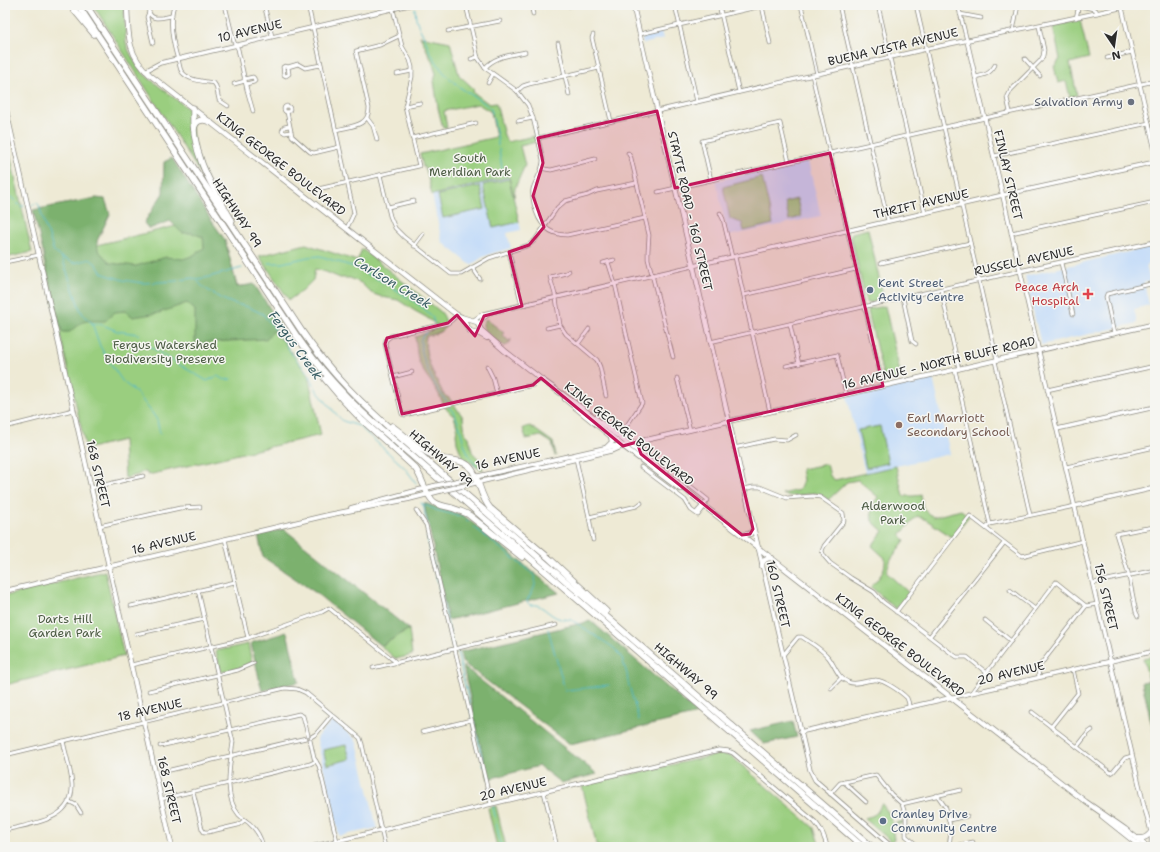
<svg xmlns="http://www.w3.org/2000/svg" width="1160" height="852" font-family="'Shantell Sans',sans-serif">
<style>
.built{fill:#c6ddf8}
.green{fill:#9ace7f;stroke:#627c55}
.forest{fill:#7bb16e;stroke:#536e4c}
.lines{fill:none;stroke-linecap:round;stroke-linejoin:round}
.stream{stroke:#4cb8c8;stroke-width:1}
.minor-casing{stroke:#8c8a80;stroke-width:4.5}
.tertiary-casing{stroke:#8c8a80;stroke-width:5}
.secondary-casing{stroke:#8c8a80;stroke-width:5.5}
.primary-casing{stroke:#8c8a80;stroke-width:6}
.motorway-casing{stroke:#8c8a80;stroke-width:7}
.minor{stroke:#fff;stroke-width:3}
.tertiary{stroke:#fff;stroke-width:3.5}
.secondary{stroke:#fff;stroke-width:4}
.primary{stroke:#fff;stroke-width:4.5}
.motorway{stroke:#fff;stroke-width:5.5}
.secondary-bridge-casing{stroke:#8c8a80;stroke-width:5.5;stroke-linecap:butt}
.secondary-bridge{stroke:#fff;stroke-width:4}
.marked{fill:#c2185b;fill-opacity:0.2;stroke:#c2185b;stroke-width:3;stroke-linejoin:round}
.worship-dot{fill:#6b7280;stroke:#f6f6f2;stroke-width:1.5}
.service-dot{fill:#5c6f8a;stroke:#f6f6f2;stroke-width:1.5}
.health-dot{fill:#e0444e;stroke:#f6f6f2;stroke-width:1.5}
.education-dot{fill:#8d6e63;stroke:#f6f6f2;stroke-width:1.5}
.labels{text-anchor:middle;stroke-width:3;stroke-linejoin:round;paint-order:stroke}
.street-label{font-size:12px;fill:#2b2b2b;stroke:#f6f6f2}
.worship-label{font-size:12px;fill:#5b616d;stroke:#f6f6f2;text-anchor:end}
.park-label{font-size:12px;fill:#4c5c44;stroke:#f6f6f2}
.service-label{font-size:12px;fill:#4e5e75;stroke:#f6f6f2;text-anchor:start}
.health-label{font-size:12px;fill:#be3a42;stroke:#f6f6f2;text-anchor:end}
.education-label{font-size:12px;fill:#785e54;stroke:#f6f6f2;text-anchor:start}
.water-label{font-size:13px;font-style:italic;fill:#375c62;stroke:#f6f6f2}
</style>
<rect width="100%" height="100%" fill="#f6f6f2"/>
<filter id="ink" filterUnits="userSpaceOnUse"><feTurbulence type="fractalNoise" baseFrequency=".025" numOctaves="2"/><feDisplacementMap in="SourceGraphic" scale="8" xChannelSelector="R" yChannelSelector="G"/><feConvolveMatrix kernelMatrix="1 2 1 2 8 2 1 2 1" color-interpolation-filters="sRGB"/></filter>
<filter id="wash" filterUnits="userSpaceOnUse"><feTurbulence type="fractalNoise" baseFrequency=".012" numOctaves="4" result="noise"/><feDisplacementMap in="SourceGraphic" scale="16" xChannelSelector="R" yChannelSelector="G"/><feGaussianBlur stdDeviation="0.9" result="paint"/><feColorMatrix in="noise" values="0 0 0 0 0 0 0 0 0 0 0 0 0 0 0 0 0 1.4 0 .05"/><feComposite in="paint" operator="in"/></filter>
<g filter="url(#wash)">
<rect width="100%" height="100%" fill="#eeead5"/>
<!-- built -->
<g class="built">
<path d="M661,31l2,8 -20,5 -1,-5 3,-4z"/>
<path d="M808,161l13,55 -93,20 -12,-55 5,-1 59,-13 4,-2z"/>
<path d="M509,177l12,53 -14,3 4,15 -21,6 -7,3 -12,8 -29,-23 -10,-47z"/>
<path d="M1149,247l4,16 -7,2 4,16 -8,2h2l5,22 -15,4 3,14 -96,22 -16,-69z"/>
<path d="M933,378l17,76 -85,19 -18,-77z"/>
<path d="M333,720l21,18 3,5 20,85 -38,8 -22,-96 1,-4z"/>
</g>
<!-- green -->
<g class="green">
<path d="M93,5h31l2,38 3,8 8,15 9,10 45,35c0,33 9,58 25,87z"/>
<path d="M1080,20l9,38 -19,5 7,32 -7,2 -4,-16 -8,2 -4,-17 2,-1 4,-6 -7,-33z"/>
<path d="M420,36l30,6 9,33 15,14 -1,3 16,12 7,-1 8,32 3,7 28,-6 1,6 -16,4 5,19 -10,23 -1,9 -5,-20 -77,18 -6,-26 -3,-2 -3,-13 76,-17 -5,-25 -13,-8 -34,7 3,17h-4l-5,-20 -4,-27 2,-7 -4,-13z"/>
<path d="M5,133l27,119 -27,6z"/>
<path d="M762,177l11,47 -29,7 -2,-8 -12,-4 -7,-32z"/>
<path d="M509,179l10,43 -26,6 -10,-43z"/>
<path d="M480,186l5,23 -42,9 -5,-23z"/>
<path d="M797,199l4,18 -12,3 -4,-18z"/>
<path d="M209,218l16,22 12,46h16l6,22 21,31 1,-1 27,37 13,60 -173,40 -2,-3h-4l-4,3 -13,3 -2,-38 -37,9 -43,-191z"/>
<path d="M868,229l16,71 -17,3 -1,-1 -15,-67 1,-2z"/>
<path d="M306,244l51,17 5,-12 79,63c12,16 -1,22 -15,24 -3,22 9,40 18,59l5,3 14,19 2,16 4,4 3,15 7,7 4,11c-7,-2 -13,-9 -20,-12l-6,-15 -1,-9 1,-7 -3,-11c-9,-5 -12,-16 -17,-25 -6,-10 -14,-18 -18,-29 -3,-8 -2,-17 -4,-25 7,-2 12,-5 18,-7l2,-6 -9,-7 -11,-6 -17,-11 -16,-3 -11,-4 -10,-10 -11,-5h-10l-14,-6 -11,-3 -2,11 -10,10 -14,10 -30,-44z"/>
<path d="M885,306l16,71 -16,4 -1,-1 -16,-69 1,-2z"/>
<path d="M486,319l17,13 1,1 -2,2 7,6 2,-2c0,3 -3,7 -7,7 -7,-5 -29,-18 -18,-27z"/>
<path d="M530,426l23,16 3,14h-1l-3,-13 -11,-7 -15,3 -3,-11z"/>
<path d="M880,426l8,37 -22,5 -8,-38z"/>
<path d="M827,464l3,12 5,4 61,-14 7,30h10l8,-1 2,13 10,9 28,-7 8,6 -17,21 -27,-18 -8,-3 -17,19 5,5 -14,19 -5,13 23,21 -13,16 -25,-22c8,-9 15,-16 14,-29l-13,-12 11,-15 -11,-10 -1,-14 7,-10 -20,-17 -11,2 -19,18c-2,-2 -5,-4 -8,-6 -9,-4 -24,6 -38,0l17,-4 4,-10 -2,-11z"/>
<path d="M105,571l19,85 -119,29v-89z"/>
<path d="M409,629l3,26 -16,4 -15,-13z"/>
<path d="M248,644l4,19 -13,5 -18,4 -5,-21z"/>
<path d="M1152,656l3,12v70l-13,-56 7,-1 -6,-23z"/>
<path d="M346,745l4,14 -23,6 -4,-15z"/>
<path d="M720,754l11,2 83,72 6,19h-223l-15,-62z"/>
<path d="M881,804h1l6,8 5,12 10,-3v2l-11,3 2,13 -2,3 -28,-24c10,-2 14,-4 17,-14z"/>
<path d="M496,806l10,41h-9l-9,-39z"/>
</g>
<!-- forest -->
<g class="forest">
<path d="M172,158l37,59 16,23 12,47 17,-3 26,40 -14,15 -71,4v-33l-8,-7 -28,10 -26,4 -7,-6 -11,1 -10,9c-18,0 -21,-3 -35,11h-8l-29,-122 63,-12 9,1 5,15 -13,27 1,9 12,13 26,3 30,-9 17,2 9,-3 12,-8 -1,-11 -11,-4h-10l-12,-12 -21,8 -5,-6 19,-30 1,-31z"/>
<path d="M424,503l39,12 96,78 -111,27z"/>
<path d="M284,529l125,100 -28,17 -65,-53 -53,-36 -5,-22z"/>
<path d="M591,621l107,93 -128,30 -108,-82 -2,-10z"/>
<path d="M287,632l12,50 -37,9 -11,-48z"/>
<path d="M463,666l134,108 -36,9 -22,-17 -51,13z"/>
<path d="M1155,680v58l-13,-56z"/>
<path d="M793,721l4,16 -33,7 -14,-13z"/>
</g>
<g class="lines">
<!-- stream -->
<g class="stream">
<path d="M415,9l1,9 3,9 6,12 5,13 11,17 6,7 14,12 23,15 7,6 7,31v6"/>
<path d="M499,149l4,26"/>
<path d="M5,191l15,15h4"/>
<path d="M31,205l6,-2 2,2 6,22 3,6 6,19 7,5 13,6 16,-4 6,5 6,9 5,2 16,5 20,3 33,-2 16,-3 4,1 9,-1 37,-10"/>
<path d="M62,258l18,51 4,7 8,7 8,23 8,14 15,22 13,10 17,22 4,6 3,14"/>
<path d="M268,263h14l26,-6 12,-1 34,11 35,18 33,22 10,9 2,7"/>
<path d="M196,279l7,8 17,11 12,5 16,4 15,7 22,28 6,11 18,21 3,6 5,11 20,24 6,6 16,5 46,42 11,15"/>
<path d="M92,323l11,2 14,6 21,3 13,13 12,8 44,26 10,-5c6,3 7,5 14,3"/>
<path d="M428,331l-7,7c-2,20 14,50 27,65"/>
<path d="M449,407c12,12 11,29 18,44 2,6 7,10 9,16"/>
<path d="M421,503l15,7 24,6 10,6"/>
<path d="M422,504l2,3 1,9 5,13"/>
<path d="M474,527l59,47c6,9 -1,18 -6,26v2l3,3c12,-3 19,12 31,14"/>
<path d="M427,537l26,110"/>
<path d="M563,619l8,1 4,2 39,26 8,10 5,16 1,8 11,38"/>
<path d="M548,629l17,61c14,-1 29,-3 44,-5"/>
<path d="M457,651l27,116"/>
<path d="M493,806l8,41"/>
</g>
</g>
</g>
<g filter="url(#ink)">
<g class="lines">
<defs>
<g id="minor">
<path d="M147,5l2,7 -2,5 6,26"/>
<path d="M174,5c-6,19 -1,40 5,58 1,4 1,7 3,9 7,9 21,9 32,11l2,3 3,14 9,6"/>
<path d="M225,5l9,37 4,7 9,41 6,21"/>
<path d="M264,5l8,31"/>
<path d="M308,5l46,208 -7,15"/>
<path d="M466,5l12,53 7,10 32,23 11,14 5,13 10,42c0,11 -7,19 -10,29 -1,5 0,10 1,15 4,19 13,31 33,31l78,-17"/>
<path d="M531,5l2,9"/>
<path d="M675,5l22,97"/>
<path d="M719,5l20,87"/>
<path d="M801,5l16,69"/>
<path d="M839,5l49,216"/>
<path d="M878,5l47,208"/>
<path d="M916,5l81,355"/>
<path d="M958,5l9,36"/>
<path d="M1075,5l19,4 2,1 1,3"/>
<path d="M569,6l3,-1"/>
<path d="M762,6l8,37"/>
<path d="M149,12c3,10 15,5 23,4"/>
<path d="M960,14l21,4"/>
<path d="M1076,18l3,-13"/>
<path d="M448,31l52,-10"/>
<path d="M1013,31l5,-26"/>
<path d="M640,34l126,-29"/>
<path d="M593,35l-1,3 19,83"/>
<path d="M558,43l11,52"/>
<path d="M1107,58l25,-6"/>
<path d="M471,59l7,-2"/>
<path d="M1025,59l15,17"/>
<path d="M288,67l1,7 -3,2 -2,-1 -1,-8 2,-1 3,1 10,-3 7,4 5,-1 11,-2"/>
<path d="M485,68c10,-12 27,-13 40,-16"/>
<path d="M397,74l15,-3"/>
<path d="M812,75l71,311"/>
<path d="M975,77c10,-2 15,-3 20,-12"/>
<path d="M244,79l9,-2 1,1 1,3 -1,1 -8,2"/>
<path d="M488,83l5,-9"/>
<path d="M234,84l11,-3"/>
<path d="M517,91l6,-5 6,-2 70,-16"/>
<path d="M405,106l15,-3"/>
<circle cx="287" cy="109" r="3"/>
<path d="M287,112l5,24 18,16 4,1 25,-6"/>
<path d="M1010,112l-3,-14 4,-8 30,-30 2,-4 1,-6 -5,-24"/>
<path d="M367,118l6,8 4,14"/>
<path d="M518,121l15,-3"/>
<path d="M289,126l-5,1 -2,4 3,2 6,-1"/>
<path d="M336,130c14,-4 33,-3 33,-22l-13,-57 24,-6 19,-9"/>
<path d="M412,138l64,-15"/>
<path d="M538,138l119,-27"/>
<path d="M628,153l3,5 18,77 -1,16v8l25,98"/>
<path d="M994,156l155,-33"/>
<path d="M542,167l3,2 6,1 44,-11"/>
<path d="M380,175l10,41 5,12 9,9 47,37h10l28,-16 40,-13 6,-5 22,-32 8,-7 23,-6 9,-4 39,-8"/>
<path d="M711,180l-9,-39 78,-18 9,39"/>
<path d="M318,189l101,-23 -14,-60 7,-29v-10l-2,-7 -8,-14 -10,-41"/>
<path d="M658,192l327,-74 170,-37"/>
<path d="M388,207l26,-6"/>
<path d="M720,213l3,6 9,38"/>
<path d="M1011,233l144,-31"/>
<path d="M414,246l9,-12"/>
<path d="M509,252l13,54"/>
<path d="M735,257l35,155"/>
<path d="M5,262l34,-7"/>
<path d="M608,262l7,22 27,119 -17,25"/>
<path d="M603,263l11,-3"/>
<path d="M881,263l89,-20"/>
<path d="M1061,263l12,51"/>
<path d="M472,267l8,12"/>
<path d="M569,271l-3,2 -16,4 6,21 4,27 6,9 31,26 3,7 6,29"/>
<path d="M941,290l18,79"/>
<path d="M744,295l112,-26"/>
<path d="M903,298l9,43 4,3"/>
<path d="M457,315l-5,5 -4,3 -57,13 -5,4 -1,4 17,70 3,1 128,-30 8,-6"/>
<path d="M790,324l9,40"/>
<path d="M547,328l13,-3"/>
<path d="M1114,334l-8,-37 1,-3 48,-11"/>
<path d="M710,342l310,-71"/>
<path d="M578,344l11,-15"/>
<path d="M995,361l35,154"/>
<path d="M487,366l6,12 4,16"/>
<path d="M786,366l51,-11 9,39"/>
<path d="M955,370l35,154"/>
<path d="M393,377l19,-5"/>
<path d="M677,378l13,52"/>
<path d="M1047,390l108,-24"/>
<path d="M5,427l68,-17"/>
<circle cx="624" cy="431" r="3"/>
<path d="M734,448l40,-9 13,1 9,-5"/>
<path d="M576,459l13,58 4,23"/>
<path d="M641,467l44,33 6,10 7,5 7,-9"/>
<path d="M1066,467l89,-20"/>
<path d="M684,481l24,19 -4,5"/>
<path d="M91,488l52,-12"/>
<path d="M744,489l9,-2h7l27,11 26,-2 7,1 23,16 1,8 -20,25 -2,5 2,5 6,7 21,15 23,14 9,10 30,22 38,29 6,4h10l20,16"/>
<path d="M416,510l10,15 65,279"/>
<path d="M696,513l7,-8"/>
<path d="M589,517l48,-11 4,-3"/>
<path d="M99,526l81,-18 20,-1"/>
<path d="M986,528l4,-4 85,-18"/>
<path d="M225,539l23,99"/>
<path d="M1093,583l62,-13"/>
<path d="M198,590l35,152c-3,23 -10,54 6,73 3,3 7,6 10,8 8,7 12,14 14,24"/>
<path d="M1010,590l25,19"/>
<path d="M131,606l104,-24"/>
<path d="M896,612l74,-96 52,40 61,-15"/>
<path d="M1138,616l-2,-4 -8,-40 -12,-38 25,-5 14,-2"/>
<path d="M985,620l26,21"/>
<path d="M136,634l68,-15"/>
<path d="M930,636l74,-93"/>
<path d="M783,655l15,-18h4c9,6 20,12 27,21 6,8 9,20 19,24 9,4 17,-2 27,-2 8,-1 26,12 32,18 1,2 2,6 2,9"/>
<path d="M131,665l117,-27 74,-26 7,-4 68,55"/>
<path d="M373,668l183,-43"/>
<path d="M1039,677l-1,-7 3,-6 45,-58 11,-2"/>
<path d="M831,688l10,-10"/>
<path d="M149,691l89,-21 16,-7"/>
<path d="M971,693l85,-111 30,24"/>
<path d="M1032,712l79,61 2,-1 12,-14 7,-2"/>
<path d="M1051,727l27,-34 -5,-24"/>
<path d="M422,732l49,-12"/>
<path d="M311,737l5,-3 16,-19"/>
<path d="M310,740l4,18 5,8 18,75"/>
<path d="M160,746l139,-32 4,2 5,19"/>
<path d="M1077,747l11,-14 4,-3"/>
<path d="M5,755l280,-67 12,1 9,4 54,45 2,6 23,103"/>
<path d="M166,771l140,-33"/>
<path d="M844,782l22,20"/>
<path d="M193,791l9,38 2,3h4l30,-7 7,-5"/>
<path d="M544,792l13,55"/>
<path d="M830,794l10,-11 36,-8 15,19 11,10 4,13v19l13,11"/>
<path d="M937,795l9,13 5,22 -2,17"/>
<path d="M161,799l149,-35 6,-3"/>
<path d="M68,801l8,4 5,8"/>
<path d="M902,804l59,-14"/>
<path d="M949,820l18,-4"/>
<path d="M6,830c26,-7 68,-9 66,-46 -1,-14 -6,-29 -9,-43"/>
<path d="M905,830l16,-3"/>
<path d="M333,842l1,5"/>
<path d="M949,847l24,-5"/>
</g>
<g id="tertiary">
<path d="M1122,8l33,142"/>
<path d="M967,41l177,765c4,15 9,25 7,41"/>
<path d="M145,71l15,-8 249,-58"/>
<path d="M657,111l269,-62 208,-44"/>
<path d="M1020,271l135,-29"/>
<path d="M474,320l9,-6 520,-119 152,-33"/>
<path d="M479,325l3,-6 7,-5"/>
<path d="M1057,429l98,-22"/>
<path d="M1075,506l80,-18"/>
<path d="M758,547l52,223 5,10 77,67"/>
<path d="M800,732l355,-81"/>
<path d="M311,847l408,-97 9,1 5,2 82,69c7,8 10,15 12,25"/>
</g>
<g id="secondary">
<path d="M633,5l125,542"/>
<path d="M5,105l167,742"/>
<path d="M457,481l157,-35h7"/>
<path d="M462,486l152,-36 9,-4 23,-6 509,-116"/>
<path d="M351,508l83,-22"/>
<path d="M5,591l323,-76 81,-16 31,-8"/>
</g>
<g id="primary">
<path d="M127,5c1,29 0,50 23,70l307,240 4,2 16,5 4,8 24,21 36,28 42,30 38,29 50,39 30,26"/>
<path d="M461,317l9,14 10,3 7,4"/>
<path d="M565,399l58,47 57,43"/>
<path d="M607,447l5,-5 -1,-6"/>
<path d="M641,454c-2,-7 1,-10 5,-14"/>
<path d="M699,502l387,300 39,27 23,18"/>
<path d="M742,535l8,-1 3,-5"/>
<path d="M762,566c0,-5 4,-8 10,-8"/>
<path d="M1102,816l39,31"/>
<path d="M1139,838c6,1 9,-2 13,-7"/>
</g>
<g id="motorway">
<path d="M70,5l24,29"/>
<path d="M78,5l218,330c22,32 48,61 77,87l490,425"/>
<path d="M86,5l215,325c29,43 62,75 101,109l470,408"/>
<path d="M193,108c-2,46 17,75 39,113"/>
<path d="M194,129c1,-9 9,-11 16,-7"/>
<path d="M325,379l17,20 19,20 54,49c8,10 9,25 19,34 5,4 11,4 18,6 6,2 12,4 17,7l53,42"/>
<path d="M392,426c14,10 31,28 48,32 10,3 23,1 30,9 10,11 9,28 20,41l60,51 56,52"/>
</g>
</defs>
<!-- minor casing -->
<use href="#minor" class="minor-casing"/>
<!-- tertiary casing -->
<use href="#tertiary" class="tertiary-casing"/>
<!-- secondary casing -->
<use href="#secondary" class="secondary-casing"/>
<!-- primary casing -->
<use href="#primary" class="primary-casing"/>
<!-- motorway casing -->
<use href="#motorway" class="motorway-casing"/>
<!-- minor -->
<use href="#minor" class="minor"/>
<!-- tertiary -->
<use href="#tertiary" class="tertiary"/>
<!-- secondary -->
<use href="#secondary" class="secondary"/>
<!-- primary -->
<use href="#primary" class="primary"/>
<!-- motorway -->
<use href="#motorway" class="motorway"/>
<defs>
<g id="secondary-bridge">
<path d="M434,486l23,-5"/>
<path d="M440,491l22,-5"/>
</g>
</defs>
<!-- secondary-bridge casing -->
<use href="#secondary-bridge" class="secondary-bridge-casing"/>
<!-- secondary-bridge -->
<use href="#secondary-bridge" class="secondary-bridge"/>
</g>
</g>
<!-- marked area -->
<path class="marked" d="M657,111l18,77 155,-35 53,233 -155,35 25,108 -3,5 -8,1 -101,-81 -4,-12 -14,4 -82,-68 -8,7 -131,29 -17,-70 2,-6 61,-15 9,-8 18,21 9,-20 38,-10 -13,-54 20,-7 15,-18 -11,-31 10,-33 -5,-25z"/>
<!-- markers -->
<circle class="worship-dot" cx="1131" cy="102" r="4"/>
<g class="service-dot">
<circle cx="870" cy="290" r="4"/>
<circle cx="883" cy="821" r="4"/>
</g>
<path class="health-dot" d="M1086 288h4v4h4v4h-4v4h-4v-4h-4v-4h4z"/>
<circle class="education-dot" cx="899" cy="425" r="4"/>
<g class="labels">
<!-- street labels -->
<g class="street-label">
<text transform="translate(250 31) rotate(-13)" y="4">10 AVENUE</text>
<text transform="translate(893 47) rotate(-13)" y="4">BUENA VISTA AVENUE</text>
<text transform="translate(281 164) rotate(38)" y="4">KING GEORGE BOULEVARD</text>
<text transform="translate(1008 175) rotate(77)" y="4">FINLAY STREET</text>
<text transform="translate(921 204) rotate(-13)" y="4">THRIFT AVENUE</text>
<text transform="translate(690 211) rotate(77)" y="4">STAYTE ROAD - 160 STREET</text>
<text transform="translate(237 213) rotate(57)" y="4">HIGHWAY 99</text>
<text transform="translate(1024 261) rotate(-12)" y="4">RUSSELL AVENUE</text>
<text transform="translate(939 363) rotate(-13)" y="4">16 AVENUE - NORTH BLUFF ROAD</text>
<text transform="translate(629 434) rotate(38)" y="4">KING GEORGE BOULEVARD</text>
<text transform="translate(441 458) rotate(41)" y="4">HIGHWAY 99</text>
<text transform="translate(508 459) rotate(-12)" y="4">16 AVENUE</text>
<text transform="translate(98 474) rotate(77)" y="4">168 STREET</text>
<text transform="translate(164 543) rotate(-13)" y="4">16 AVENUE</text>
<text transform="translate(778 594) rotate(77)" y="4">160 STREET</text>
<text transform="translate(1106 597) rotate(77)" y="4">156 STREET</text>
<text transform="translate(900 645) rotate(38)" y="4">KING GEORGE BOULEVARD</text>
<text transform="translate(686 671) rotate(41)" y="4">HIGHWAY 99</text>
<text transform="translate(1011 673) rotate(-13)" y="4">20 AVENUE</text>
<text transform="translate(150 710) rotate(-13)" y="4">18 AVENUE</text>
<text transform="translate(513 789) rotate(-13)" y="4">20 AVENUE</text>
<text transform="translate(169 790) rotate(77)" y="4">168 STREET</text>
</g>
<!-- worship labels -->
<g class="worship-label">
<text x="1123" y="106">Salvation Army</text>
</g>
<!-- park labels -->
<g class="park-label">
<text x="470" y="162">South<tspan x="470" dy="14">Meridian Park</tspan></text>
<text x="165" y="349">Fergus Watershed<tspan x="165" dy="14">Biodiversity Preserve</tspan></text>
<text x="893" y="510">Alderwood<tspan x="893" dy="14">Park</tspan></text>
<text x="65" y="623">Darts Hill<tspan x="65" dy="14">Garden Park</tspan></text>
</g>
<!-- service labels -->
<g class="service-label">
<text x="878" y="287">Kent Street<tspan x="878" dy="14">Activity Centre</tspan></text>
<text x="891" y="818">Cranley Drive<tspan x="891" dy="14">Community Centre</tspan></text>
</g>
<!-- health labels -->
<g class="health-label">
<text x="1079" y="291">Peace Arch<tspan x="1079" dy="14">Hospital</tspan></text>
</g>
<!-- education labels -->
<g class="education-label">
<text x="907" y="422">Earl Marriott<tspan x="907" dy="14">Secondary School</tspan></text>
</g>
<!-- water labels -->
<g class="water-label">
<text transform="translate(393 282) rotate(31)" y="5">Carlson Creek</text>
<text transform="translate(296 345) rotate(54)" y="5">Fergus Creek</text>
</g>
</g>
<!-- margin -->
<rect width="1160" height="852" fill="none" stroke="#f6f6f2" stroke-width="20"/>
<!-- north arrow -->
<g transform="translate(1114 46) rotate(167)" stroke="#f6f6f2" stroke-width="3" paint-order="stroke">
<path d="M0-3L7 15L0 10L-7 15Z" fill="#2b2b2b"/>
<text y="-6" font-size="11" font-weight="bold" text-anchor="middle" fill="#2b2b2b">N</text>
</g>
</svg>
